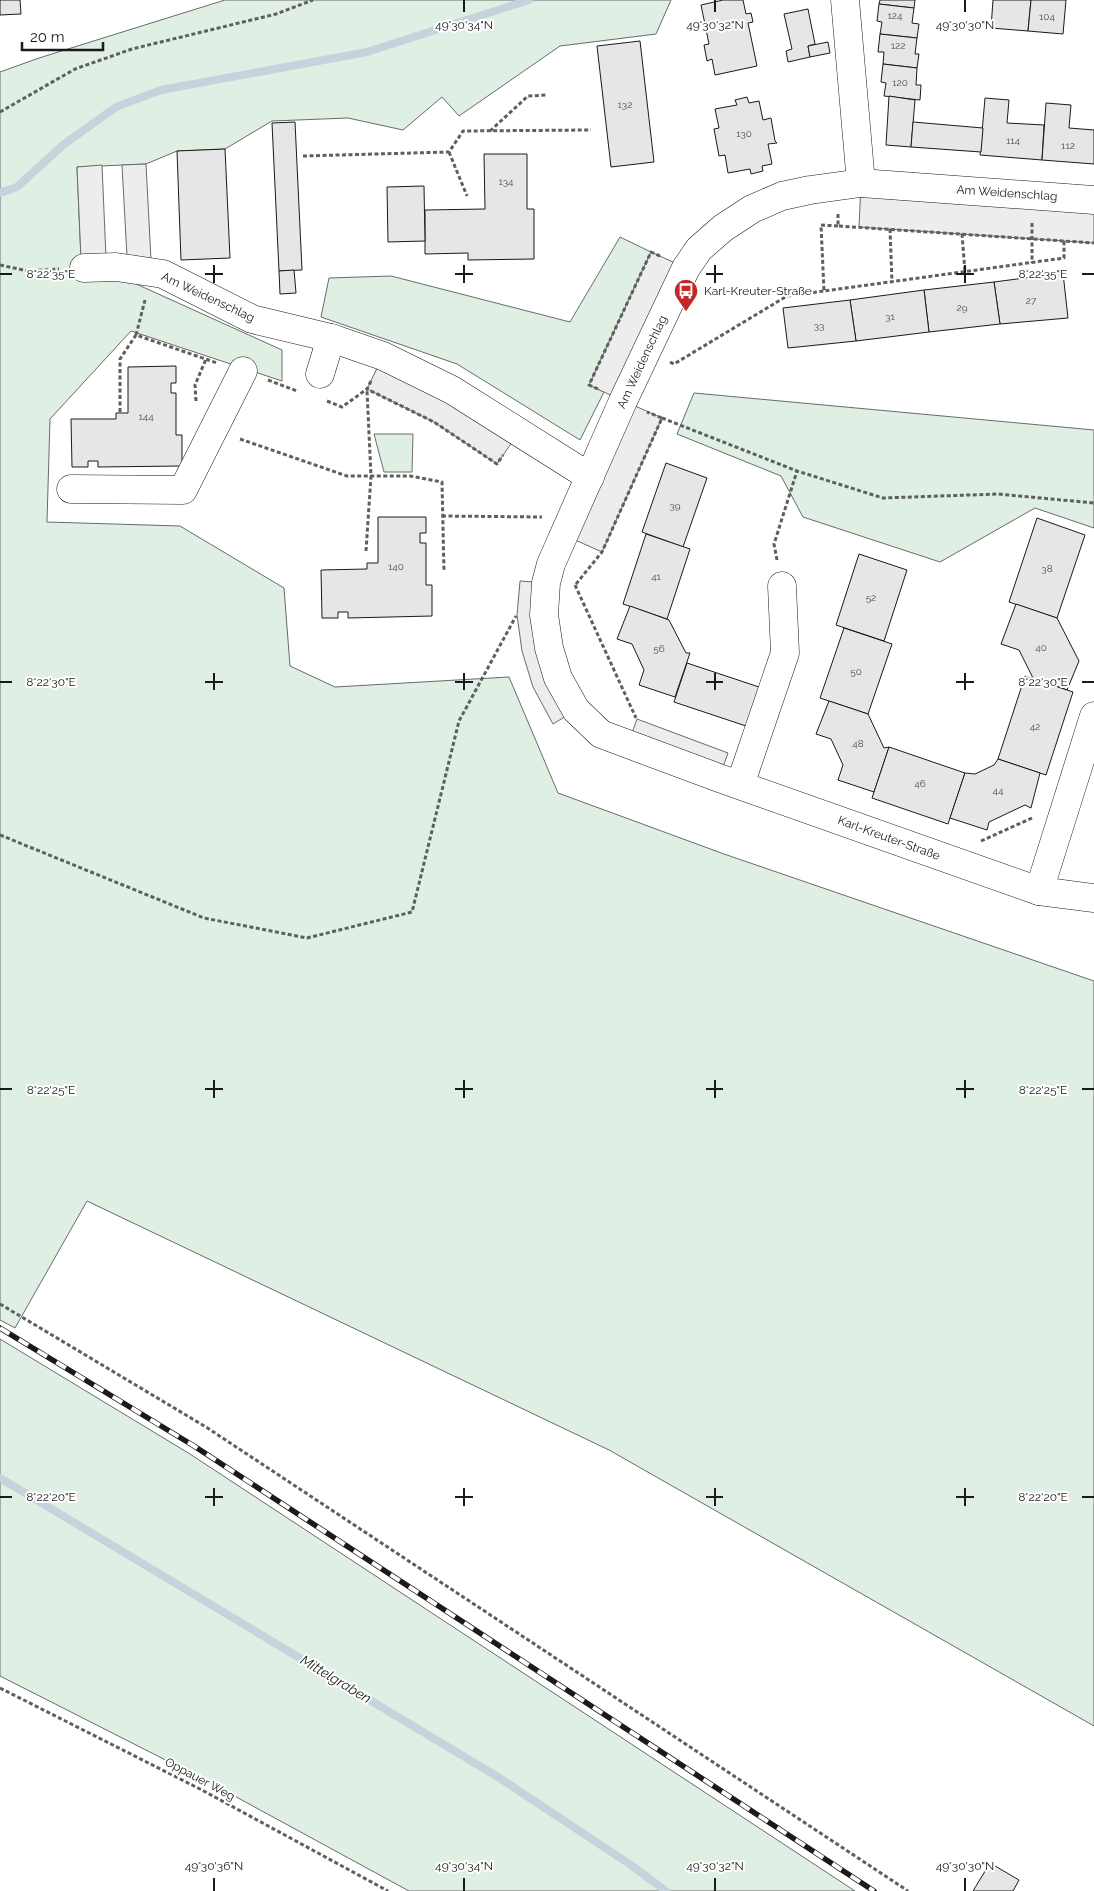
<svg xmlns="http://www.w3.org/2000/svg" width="1094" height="1891" font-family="Raleway,sans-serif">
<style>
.green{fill:#e0efe3;stroke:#6a6a6a}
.parking{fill:#ededed;stroke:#6a6a6a}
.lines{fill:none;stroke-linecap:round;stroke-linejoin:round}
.stream{stroke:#c6d2dc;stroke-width:8}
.building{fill:#e6e6e6;stroke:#1a1a1a}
.minor-casing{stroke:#1a1a1a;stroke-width:29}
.path{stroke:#5f5f5f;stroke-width:3;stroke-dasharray:4 2.5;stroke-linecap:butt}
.minor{stroke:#fff;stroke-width:28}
.rail-casing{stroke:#1a1a1a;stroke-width:5.5}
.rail{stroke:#fff;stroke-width:4;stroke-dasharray:11;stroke-linecap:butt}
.ticks{fill:none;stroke:#1a1a1a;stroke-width:2}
.labels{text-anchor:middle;stroke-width:4;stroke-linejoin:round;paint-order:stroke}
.number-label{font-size:10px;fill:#4d4d4d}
.street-label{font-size:12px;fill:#1a1a1a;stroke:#fff}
.poi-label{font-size:12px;fill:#1a1a1a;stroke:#fff;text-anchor:start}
.water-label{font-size:14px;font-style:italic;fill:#1a1a1a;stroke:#fff}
.ticks-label{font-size:12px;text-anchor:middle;fill:#1a1a1a;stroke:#fff;stroke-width:4;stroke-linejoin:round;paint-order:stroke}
</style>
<rect width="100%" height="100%" fill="#fff"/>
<!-- green -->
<g class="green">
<path d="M225,0h446l-15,34 -96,12 -101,70 -17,-19 -39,33 -55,-12 -76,3 -47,28 -48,2 -31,13 -69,3 4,92 201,91v31l-151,-50 -81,88 -3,103 133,4 104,62 6,78 45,21 174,-10 49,116 166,61 370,127v745l-485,-276 -522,-249 -72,127 -15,-8v-1248l39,-14z"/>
<path d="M620,237l31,15 -62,133 15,7 -24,48 -123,-76 -136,-47 8,-39 62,-2 179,46z"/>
<path d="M694,393l400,37v98l-59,-20 -95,54 -137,-45 -22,-41 -104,-42z"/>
<path d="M374,434h39l-1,38h-28z"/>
<path d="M0,1339l190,115 665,437h-446l-204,-111 -205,-104z"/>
</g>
<!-- parking -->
<g class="parking">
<path d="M146,164l5,96 -24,-3 -5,-92z"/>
<path d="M102,165l4,93 -25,1 -4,-92z"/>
<path d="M861,183l233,17v43l-235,-16z"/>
<path d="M651,252l35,16 -62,133 38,17 -60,134 -38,-17 59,-134 -34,-16z"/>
<path d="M383,356l136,76 -22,32 -63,-42 -67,-33z"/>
<path d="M520,581l26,2 30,127 -23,14 -20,-37 -11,-36 -5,-36z"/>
<path d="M637,719l91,34 -9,25 -91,-34z"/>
</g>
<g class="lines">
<!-- stream -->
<g class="stream">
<path d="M0,193l17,-6 46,-42 53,-38 45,-17 206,-38 162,-52"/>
<path d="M0,1478l498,299 130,86 38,28"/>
</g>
</g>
<!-- building -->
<g class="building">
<path d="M0,0h20l1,14 -21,1z"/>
<path d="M723,0h20l3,14 5,-1 2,9 -5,1 9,43 -42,9 -3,-16 -5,2 -3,-16 5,-1 -8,-39z"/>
<path d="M880,0h35l-1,8 -35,-4z"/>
<path d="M993,0h38l-3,31 -37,-3z"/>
<path d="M1031,0h35l-3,34 -35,-3z"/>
<path d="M879,4l35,4 -2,15 7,1 -2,14 -37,-4 2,-12 -5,-1z"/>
<path d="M808,9l7,35 -7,2 2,11 -22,5 -2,-11 6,-2 -8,-35z"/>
<path d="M880,34l37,4 -2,16h4l-2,14 -34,-4 1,-12h-6z"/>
<path d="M640,41l14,121 -43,5 -14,-121z"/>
<path d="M828,42l2,11 -20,4 -2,-11z"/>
<path d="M883,64l34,4 -1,17h5l-1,15 -36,-4 2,-13 -5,-1z"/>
<path d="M889,96l26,4 -4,47 -25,-2z"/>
<path d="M747,97l2,6 10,-2 4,19 8,-2 4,23 2,2 -9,1 4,20 -10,2 1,5 -12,3 -1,-5 -22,4 -3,-18 -6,1 -5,-27 5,-1 -4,-19 22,-4 -2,-5z"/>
<path d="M985,98l24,2 -2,23 37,2 -2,35 -62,-5z"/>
<path d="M1046,103l25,2 -2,23 25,2v34l-52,-4z"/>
<path d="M295,122l7,148 -23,1 -7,-148z"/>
<path d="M913,122l70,6 -2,24 -70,-5z"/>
<path d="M225,149l5,109 -49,2 -4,-109z"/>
<path d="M484,154h43v55h7v50l-66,1v-7l-43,1v-44l60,-1z"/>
<path d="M424,186l1,55 -37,1 -1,-55z"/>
<path d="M294,270l2,23 -16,1 -1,-23z"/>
<path d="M1063,273l5,45 -68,6 -6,-42z"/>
<path d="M994,282l6,42 -71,8 -5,-42z"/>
<path d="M924,290l5,42 -73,9 -6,-41z"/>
<path d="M850,300l6,41 -68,7 -5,-40z"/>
<path d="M176,366v17h-5v10h5v42h6v31l-84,1v-6h-10v6h-16l-1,-48h45v-6h12v-46z"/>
<path d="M666,463l41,15 -24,69 -41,-15z"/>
<path d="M378,517h48v16h-6v10h6v42h6v31l-84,2v-6h-10v6h-16l-1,-48 46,-1v-6h11z"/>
<path d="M1037,518l48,17 -28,83 -48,-16z"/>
<path d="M646,534l44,15 -23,70 -44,-15z"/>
<path d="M859,554l48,16 -23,71 -48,-16z"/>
<path d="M1016,604l41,14 22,43 -12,29 -34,-12 -14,-28 -18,-6z"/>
<path d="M630,606l39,14 17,33h4l-15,44 -36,-12 5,-15 -12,-26 -15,-5z"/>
<path d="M844,628l48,16 -24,70 -48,-16z"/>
<path d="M687,663l72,24 -13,39 -72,-24z"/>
<path d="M1025,676l48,16 -27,83 -48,-16z"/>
<path d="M829,701l39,13 16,34 5,-1 -15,45 -36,-12 5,-15 -12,-26 -15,-5z"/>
<path d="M889,747l76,26 -17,51 -76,-26z"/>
<path d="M998,759l42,14 -9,35 -6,-3 -36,17 -2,8 -37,-12 15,-45 10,1 19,-9z"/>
<path d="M990,1863l29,17 -6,11h-40z"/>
</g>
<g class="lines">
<defs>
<g id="minor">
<path d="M845,0l16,183"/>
<path d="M1094,200l-233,-17 -51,7 -28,6 -30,13 -29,19 -24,21 -13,19 -63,133 -72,163 -5,19 -2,32 5,33 9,30 18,32 25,24 118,44 320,113 55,7"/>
<path d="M84,268l32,-1 47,7 89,45 79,19 52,18 69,34 138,87"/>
<path d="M320,374l11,-36"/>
<path d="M71,489l112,1 60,-119"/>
<path d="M740,785l45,-132 -3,-67"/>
<path d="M1039,891l55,-175"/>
</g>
</defs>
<!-- minor casing -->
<use href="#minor" class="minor-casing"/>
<!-- path -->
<g class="path">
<path d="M0,112l75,-43 57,-20 144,-35 37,-14"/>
<path d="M490,131l38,-35 19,-1"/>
<path d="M449,152l18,44"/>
<path d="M303,156l146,-4 14,-21 128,-1"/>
<path d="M838,214v12l256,17"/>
<path d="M1032,223v40"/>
<path d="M838,226l-17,-1 3,66 240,-33v-18"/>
<path d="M890,229l2,53"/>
<path d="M962,234l3,38"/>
<path d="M0,265l28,6 31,-2"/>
<path d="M136,335l9,-35"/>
<path d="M670,362l4,2 113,-68 37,-5"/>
<path d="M268,380l29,11"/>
<path d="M371,381l-4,8 67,33 63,42 6,-9"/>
<path d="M598,389l-9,-4 62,-133 11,5"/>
<path d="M196,401l-1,-16 11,-26"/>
<path d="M327,401l15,6 25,-18"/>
<path d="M120,412v-53l16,-24 81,28"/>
<path d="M662,418l135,53 86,27 115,-4 96,9"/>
<path d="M240,439l107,37h63l32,6 2,90"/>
<path d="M442,516l100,1"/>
<path d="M366,551l5,-75 -4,-86"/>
<path d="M777,560l-3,-16 23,-73"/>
<path d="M576,584l26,-32 60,-134 -15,-6"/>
<path d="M575,585l61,133"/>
<path d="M0,835l204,83 103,20 105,-26 47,-191 57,-105"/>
<path d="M981,841l51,-23"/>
<path d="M0,1304l206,123 702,464"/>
<path d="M0,1688l200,101 188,102"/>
</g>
<!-- minor -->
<use href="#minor" class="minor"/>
<defs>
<path id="rail" d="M0,1328l194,118 680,445"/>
</defs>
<!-- rail casing -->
<use href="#rail" class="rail-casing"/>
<!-- rail -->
<use href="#rail" class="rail"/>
</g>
<!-- ticks -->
<path class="ticks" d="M464,0v12M715,0v12M965,0v12M214,265v18M464,265v18M715,265v18M965,265v18M0,274h12M205,274h18M455,274h18M706,274h17M956,274h18M1082,274h12M214,673v17M464,673v17M715,673v17M965,673v17M0,682h12M205,682h18M455,682h18M706,682h17M956,682h18M1082,682h12M214,1080v18M464,1080v18M715,1080v18M965,1080v18M0,1089h12M205,1089h18M455,1089h18M706,1089h17M956,1089h18M1082,1089h12M214,1488v18M464,1488v18M715,1488v18M965,1488v18M0,1497h12M205,1497h18M455,1497h18M706,1497h17M956,1497h18M1082,1497h12M214,1878v13M464,1878v13M715,1878v13M965,1878v13"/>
<!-- icons -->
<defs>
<symbol id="bus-pin" viewBox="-11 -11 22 30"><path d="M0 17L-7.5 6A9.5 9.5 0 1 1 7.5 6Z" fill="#c62828" stroke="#fff"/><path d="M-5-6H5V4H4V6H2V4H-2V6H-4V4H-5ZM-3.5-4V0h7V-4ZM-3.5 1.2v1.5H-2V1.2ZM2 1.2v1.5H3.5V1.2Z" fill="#fff"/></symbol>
</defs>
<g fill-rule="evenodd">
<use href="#bus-pin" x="672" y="277" width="28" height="38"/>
</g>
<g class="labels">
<!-- number labels -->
<g class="number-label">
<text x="895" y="19">124</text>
<text x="1047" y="20">104</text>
<text x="898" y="49">122</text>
<text x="900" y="86">120</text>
<text x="625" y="108">132</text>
<text x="744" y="137">130</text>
<text x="1013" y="144">114</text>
<text x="1068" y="149">112</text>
<text x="506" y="185">134</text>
<text x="1031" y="304">27</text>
<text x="962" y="311">29</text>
<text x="890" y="320">31</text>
<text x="819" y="329">33</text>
<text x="146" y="420">144</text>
<text x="675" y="509">39</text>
<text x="396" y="570">140</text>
<text x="1047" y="572">38</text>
<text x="656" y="580">41</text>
<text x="871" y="601">52</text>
<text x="1041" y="651">40</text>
<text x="659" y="652">56</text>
<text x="856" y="675">50</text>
<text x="1035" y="730">42</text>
<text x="858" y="747">48</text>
<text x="920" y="787">46</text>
<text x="998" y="794">44</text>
</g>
<!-- street labels -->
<g class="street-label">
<text transform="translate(1007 193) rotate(4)" y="4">Am Weidenschlag</text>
<text transform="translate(208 297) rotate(25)" y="4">Am Weidenschlag</text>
<text transform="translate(642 362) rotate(-65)" y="4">Am Weidenschlag</text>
<text transform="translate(889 838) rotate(20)" y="4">Karl-Kreuter-Straße</text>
<text transform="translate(200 1779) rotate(28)" y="4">Oppauer Weg</text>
</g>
<!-- poi labels -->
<g class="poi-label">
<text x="704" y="295">Karl-Kreuter-Straße</text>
</g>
<!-- water labels -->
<g class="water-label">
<text transform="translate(336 1679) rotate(31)" y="5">Mittelgraben</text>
</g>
</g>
<g class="ticks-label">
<text x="464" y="29">49°30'34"N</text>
<text x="715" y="29">49°30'32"N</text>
<text x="965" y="29">49°30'30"N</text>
<text x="1043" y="278">8°22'35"E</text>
<text x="51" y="278">8°22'35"E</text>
<text x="1043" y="686">8°22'30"E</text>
<text x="51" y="686">8°22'30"E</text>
<text x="1043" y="1094">8°22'25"E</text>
<text x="51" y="1094">8°22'25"E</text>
<text x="1043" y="1501">8°22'20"E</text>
<text x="51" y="1501">8°22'20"E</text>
<text x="214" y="1870">49°30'36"N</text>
<text x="464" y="1870">49°30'34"N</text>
<text x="715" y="1870">49°30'32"N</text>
<text x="965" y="1870">49°30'30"N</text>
</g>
<!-- scale -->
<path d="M22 42v8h81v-8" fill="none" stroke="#1a1a1a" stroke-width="2.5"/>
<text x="30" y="42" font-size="15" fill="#1a1a1a" stroke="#ffffff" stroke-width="4" paint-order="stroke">20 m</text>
</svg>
